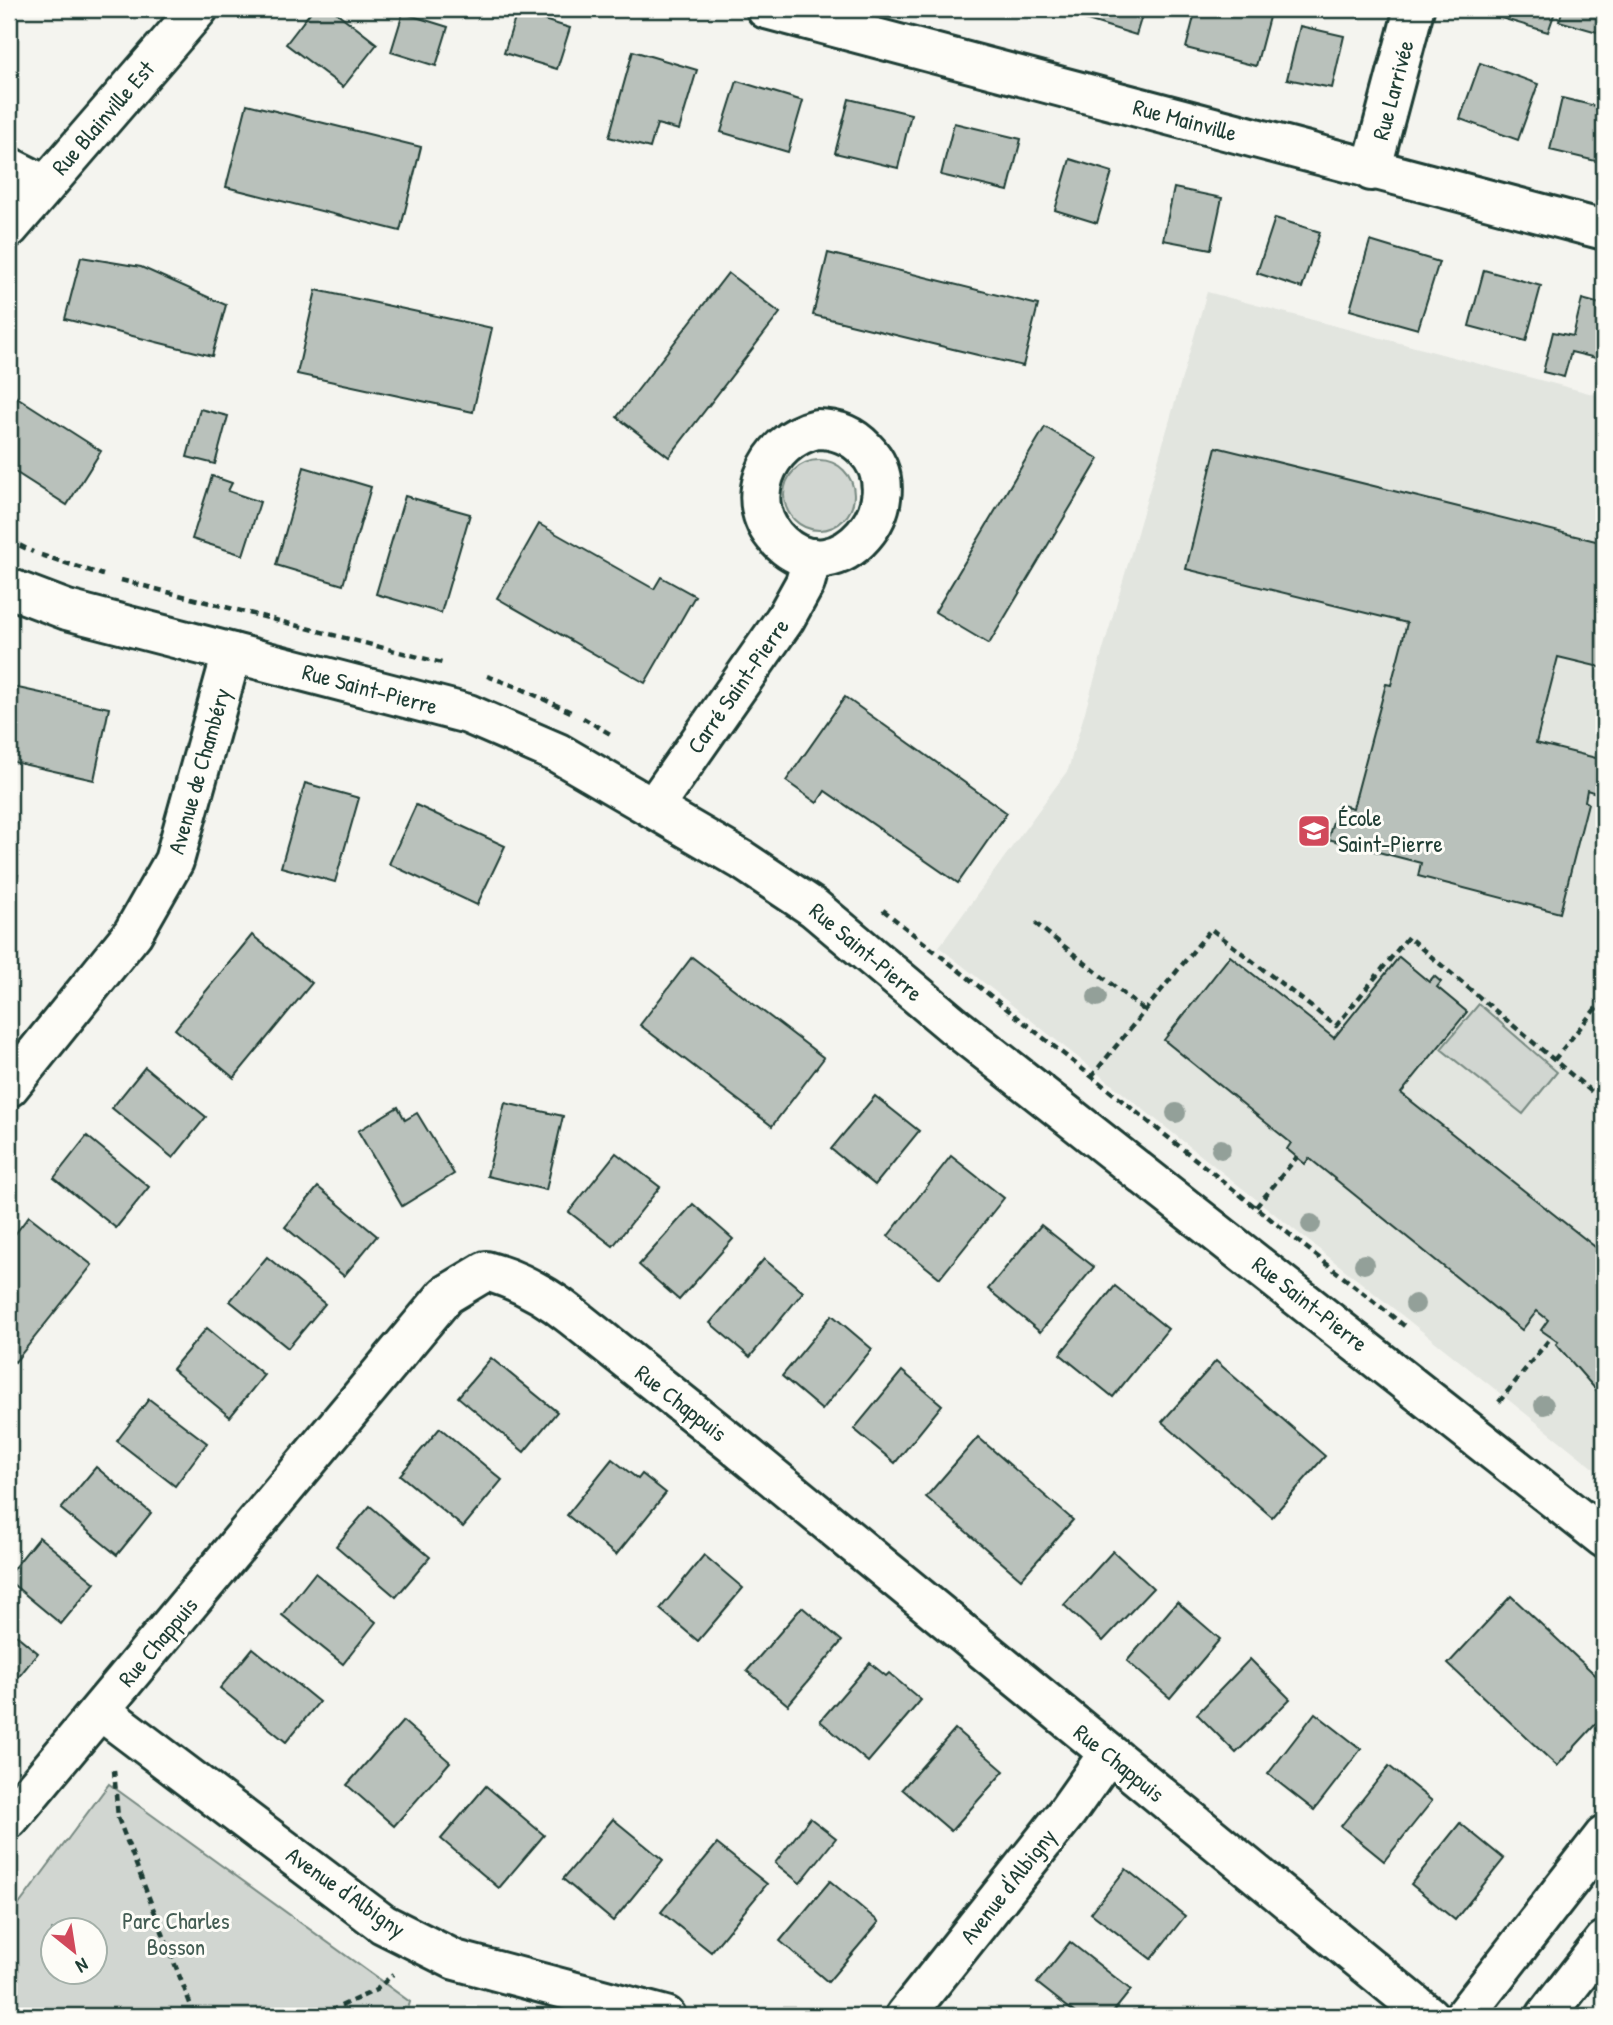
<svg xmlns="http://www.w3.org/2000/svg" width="1613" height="2025" font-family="'Patrick Hand',sans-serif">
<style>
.built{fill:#e2e5df}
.green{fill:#d1d6d1;stroke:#788a82;stroke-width:2;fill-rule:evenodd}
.building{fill:#b9c1bb;stroke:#1f3d34;stroke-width:2}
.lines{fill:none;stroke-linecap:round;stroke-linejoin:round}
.minor-casing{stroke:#1f3d34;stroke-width:44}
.tertiary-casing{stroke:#1f3d34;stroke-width:44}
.path{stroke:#1f3d34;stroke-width:4.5;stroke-dasharray:7 5;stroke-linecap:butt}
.minor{stroke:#fdfcf7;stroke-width:38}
.tertiary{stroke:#fdfcf7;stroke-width:38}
.tree{fill:#93a099}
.labels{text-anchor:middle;stroke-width:6;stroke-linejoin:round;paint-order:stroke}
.street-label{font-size:23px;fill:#1f3d34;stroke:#fdfcf7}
.poi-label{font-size:23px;fill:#1f3d34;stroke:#fdfcf7;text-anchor:start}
.park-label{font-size:23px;fill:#435c53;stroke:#fdfcf7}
</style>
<rect width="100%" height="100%" fill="#f4f4ef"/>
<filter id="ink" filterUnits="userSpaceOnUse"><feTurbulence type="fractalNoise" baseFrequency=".0143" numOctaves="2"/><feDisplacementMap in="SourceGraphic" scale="14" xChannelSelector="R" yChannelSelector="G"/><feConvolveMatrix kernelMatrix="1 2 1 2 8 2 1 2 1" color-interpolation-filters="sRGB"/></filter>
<g filter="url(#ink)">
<!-- built -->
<path class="built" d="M1207,292l397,105v509l-10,11 10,10v549l-665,-529 129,-177z"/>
<!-- green -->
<g class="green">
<circle cx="819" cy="495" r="35"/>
<path d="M1479,1004l78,68 -34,42 -82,-65z"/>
<path d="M109,1784l301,218 -4,14h-397v-98zM52,1930h42v42h-42z"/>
</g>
<!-- building -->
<g class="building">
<path d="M313,9h19l45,35 -34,43 -57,-43z"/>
<path d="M1070,9h74l-8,26 -68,-21z"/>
<path d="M1196,9h40l33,8 -13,49 -70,-18z"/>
<path d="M1493,9h63l-8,23 -57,-17z"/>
<path d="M1563,9h41v25l-45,-13z"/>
<path d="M517,12l53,16 -13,41 -53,-16z"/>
<path d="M403,13l45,14 -12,39 -45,-14z"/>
<path d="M1300,26l44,10 -12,52 -45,-9z"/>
<path d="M633,51l64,19 -18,60 -22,-6 -7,24 -41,-11z"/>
<path d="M1480,63l58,21 -20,56 -58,-21z"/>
<path d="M737,81l66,20 -15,51 -67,-20z"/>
<path d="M1562,98l42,10v55l-54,-13z"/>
<path d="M849,99l62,15 -13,54 -63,-15z"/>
<path d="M247,104l174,43 -21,84 -174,-44z"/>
<path d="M954,123l67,16 -13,52 -67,-16z"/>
<path d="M1070,159l42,13 -15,51 -42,-13z"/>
<path d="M1174,188l48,10 -11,51 -48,-9z"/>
<path d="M1275,218l45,14 -18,56 -45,-15z"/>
<path d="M1370,241l69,21 -21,67 -68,-19z"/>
<path d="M828,253l210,52 -15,61 -210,-51z"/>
<path d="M81,257l60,10 85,38 -14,51 -147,-37z"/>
<path d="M1484,270l57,16 -15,55 -57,-15z"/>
<path d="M728,273l52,40 -111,144 -52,-40z"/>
<path d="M316,290l176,38 -19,84 -176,-38z"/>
<path d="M1582,299l22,6v55l-33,-8 -7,25 -21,-5 10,-40 20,4z"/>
<path d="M9,392l92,59 -34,54 -58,-37z"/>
<path d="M200,409l28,7 -13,48 -28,-7z"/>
<path d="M1045,427l54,32 -110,185 -54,-32z"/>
<path d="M1216,447l388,96v125l-46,-11 -22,86 68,17 -5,34 -12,-4 -2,11 3,2 -28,110 -142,-37 3,-13 -93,-24 10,-35 15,4 33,-124 5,1 16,-62 -221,-54z"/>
<path d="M304,467l67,20 -28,98 -67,-20z"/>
<path d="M212,476l20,7 -4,8 32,11 -17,53 -51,-16z"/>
<path d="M405,496l65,18 -29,99 -65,-19z"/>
<path d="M539,524l115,65 7,-12 34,19 -50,87 -148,-85z"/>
<path d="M9,686l100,22 -15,72 -85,-19z"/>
<path d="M845,697l162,116 -49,70 -133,-92 -8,12 -31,-22z"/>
<path d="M305,783l54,15 -24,84 -54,-15z"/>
<path d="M416,805l89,41 -28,59 -88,-41z"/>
<path d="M9,871l9,4 -9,22z"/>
<path d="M252,935l60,48 -78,95 -59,-49z"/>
<path d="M1230,956l104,82 65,-81 30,25 5,-6 7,6 -4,5 30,25 -66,81 203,161v145l-48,-55 2,-2 -17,-12 7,-10 -11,-9 -15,19 -213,-172 -4,6 -18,-15 4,-6 -127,-103z"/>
<path d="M692,957l132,101 -52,68 -132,-101z"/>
<path d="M145,1067l61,50 -33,41 -61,-50z"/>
<path d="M875,1096l44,35 -44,54 -44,-36z"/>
<path d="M505,1103l58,13 -17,74 -59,-14z"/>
<path d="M398,1107l7,13 12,-7 37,61 -52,32 -44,-75z"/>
<path d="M87,1136l62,51 -33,41 -62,-50z"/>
<path d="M616,1153l44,34 -47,59 -44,-34z"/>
<path d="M951,1156l53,42 -64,80 -52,-42z"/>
<path d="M318,1187l59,49 -33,40 -59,-49z"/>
<path d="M693,1204l40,35 -54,61 -40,-35z"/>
<path d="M29,1216l63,49 -77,97 -6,-5v-115z"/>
<path d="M1041,1225l53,42 -54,65 -52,-43z"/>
<path d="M267,1257l58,47 -37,44 -58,-47z"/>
<path d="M764,1259l39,33 -53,65 -40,-34z"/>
<path d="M1115,1286l53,43 -55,68 -53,-43z"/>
<path d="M832,1315l40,34 -50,61 -40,-34z"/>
<path d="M207,1328l57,47 -34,42 -58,-48z"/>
<path d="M491,1358l66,54 -33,40 -66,-55z"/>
<path d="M1216,1361l109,95 -53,61 -110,-95z"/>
<path d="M902,1371l40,34 -47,58 -41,-34z"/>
<path d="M149,1399l58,44 -32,43 -58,-45z"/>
<path d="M440,1428l62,52 -39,47 -63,-52z"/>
<path d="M978,1437l95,83 -52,59 -95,-82z"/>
<path d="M612,1459l26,20 4,-5 24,19 -50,62 -49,-40z"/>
<path d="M96,1467l55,46 -34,42 -56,-46z"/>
<path d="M370,1506l60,51 -34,40 -60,-51z"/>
<path d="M39,1537l56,46 -34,41 -52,-43v-7z"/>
<path d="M1113,1551l40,37 -50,53 -39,-36z"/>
<path d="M704,1555l39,33 -45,53 -38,-32z"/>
<path d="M315,1573l61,49 -33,42 -61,-49z"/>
<path d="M1511,1596l93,87v32l-47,51 -109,-102z"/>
<path d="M1177,1602l43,37 -50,59 -43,-37z"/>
<path d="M802,1607l40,34 -54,64 -41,-34z"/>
<path d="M9,1629l29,24 -29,36z"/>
<path d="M253,1648l66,54 -33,40 -66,-54z"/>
<path d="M1250,1659l40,40 -54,54 -39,-39z"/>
<path d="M870,1663l16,13 3,-3 32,27 -53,62 -48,-41z"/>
<path d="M1315,1713l46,36 -47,61 -46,-36z"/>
<path d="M403,1721l47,41 -56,64 -47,-41z"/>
<path d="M955,1729l49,42 -53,60 -49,-42z"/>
<path d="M1389,1766l43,35 -48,60 -43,-35z"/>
<path d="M486,1786l58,49 -45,53 -58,-49z"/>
<path d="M810,1818l26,20 -36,45 -25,-20z"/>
<path d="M613,1819l50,41 -50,61 -50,-42z"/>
<path d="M1460,1823l44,36 -49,61 -44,-36z"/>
<path d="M717,1844l50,40 -56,68 -50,-40z"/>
<path d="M1126,1869l59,47 -34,43 -60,-46z"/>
<path d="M830,1881l49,41 -51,60 -48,-41z"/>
<path d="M1070,1942l61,48 -21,26h-31l-42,-33z"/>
</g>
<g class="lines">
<defs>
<g id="minor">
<path d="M766,9l838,221"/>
<path d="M9,167l36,18"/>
<path d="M1371,171l43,-162"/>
<path d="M817,429c19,0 35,6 48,20 52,52 -28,147 -84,94 -42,-39 -15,-103 36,-114z"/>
<path d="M9,588l58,22 401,104 90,39 184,107 72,48 139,117 651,513"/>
<path d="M653,808l132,-189 20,-36 7,-25"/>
<path d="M9,1087l124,-154 41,-72 58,-208"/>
<path d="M101,1711l282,213 72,36 211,56"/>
<path d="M9,1819l437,-524 40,-24c33,9 60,24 87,46l162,129 694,570"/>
<path d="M905,2016l162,-204 41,-58"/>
<path d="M1464,2016l140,-180"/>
<path d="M1546,2016l58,-75"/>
</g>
<path id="tertiary" d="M9,228l189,-219"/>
</defs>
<!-- minor casing -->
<use href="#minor" class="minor-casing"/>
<!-- tertiary casing -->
<use href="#tertiary" class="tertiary-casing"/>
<!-- path -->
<g class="path">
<path d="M9,540l24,12"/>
<path d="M41,555l62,20"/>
<path d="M121,580l321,83"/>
<path d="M487,676l33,12 55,26"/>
<path d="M583,718l29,17"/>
<path d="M883,910l524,418"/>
<path d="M1035,923l110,88"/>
<path d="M1554,1060l50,-62"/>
<path d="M1091,1077l120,-148 125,97 72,-89 196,165"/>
<path d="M1256,1207l41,-50"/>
<path d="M1499,1402l53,-66"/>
<path d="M114,1770l4,48 77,198"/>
<path d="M319,2016l57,-26 17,-16"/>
</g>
<!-- minor -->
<use href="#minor" class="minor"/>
<!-- tertiary -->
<use href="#tertiary" class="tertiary"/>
</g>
<!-- trees -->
<g class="tree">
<circle cx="1097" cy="997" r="10"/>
<circle cx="1176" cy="1113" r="10"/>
<circle cx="1221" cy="1149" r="10"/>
<circle cx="1311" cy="1224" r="10"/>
<circle cx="1364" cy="1264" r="10"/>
<circle cx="1415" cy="1304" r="10"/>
<circle cx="1544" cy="1405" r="10"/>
</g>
</g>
<!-- icons -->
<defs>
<symbol id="school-square" viewBox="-11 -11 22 22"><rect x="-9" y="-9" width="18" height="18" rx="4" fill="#d1495b" stroke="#fdfcf7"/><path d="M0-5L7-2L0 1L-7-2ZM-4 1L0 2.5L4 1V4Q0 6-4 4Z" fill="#fff"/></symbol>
</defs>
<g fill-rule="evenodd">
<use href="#school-square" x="1295" y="812" width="38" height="38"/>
</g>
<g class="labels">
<!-- street labels -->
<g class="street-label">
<text transform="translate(1393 90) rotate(-75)" y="8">Rue Larrivée</text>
<text transform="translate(103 118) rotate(-49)" y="8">Rue Blainville Est</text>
<text transform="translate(1185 120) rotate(15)" y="8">Rue Mainville</text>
<text transform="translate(738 686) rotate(-55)" y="8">Carré Saint-Pierre</text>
<text transform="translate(370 689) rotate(15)" y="8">Rue Saint-Pierre</text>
<text transform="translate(199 771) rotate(-74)" y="8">Avenue de Chambéry</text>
<text transform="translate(866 952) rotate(40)" y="8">Rue Saint-Pierre</text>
<text transform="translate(1310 1304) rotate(38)" y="8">Rue Saint-Pierre</text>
<text transform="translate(681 1403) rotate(38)" y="8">Rue Chappuis</text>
<text transform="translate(158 1642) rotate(-50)" y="8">Rue Chappuis</text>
<text transform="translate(1119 1763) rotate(39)" y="8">Rue Chappuis</text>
<text transform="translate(1008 1886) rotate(-52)" y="8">Avenue d'Albigny</text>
<text transform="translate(346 1892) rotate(35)" y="8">Avenue d'Albigny</text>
</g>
<!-- poi labels -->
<g class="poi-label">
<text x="1338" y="826">École<tspan x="1338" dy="26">Saint-Pierre</tspan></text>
</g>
<!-- park labels -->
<g class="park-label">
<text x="176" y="1929">Parc Charles<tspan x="176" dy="26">Bosson</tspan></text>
</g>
</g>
<!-- margin -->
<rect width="1613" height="2025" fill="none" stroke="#fdfcf7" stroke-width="35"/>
<rect x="18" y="18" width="1578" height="1990" fill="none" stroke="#1f3d34" stroke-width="2.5" filter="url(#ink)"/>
<!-- north arrow -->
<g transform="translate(74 1951) rotate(150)"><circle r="33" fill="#fdfcf7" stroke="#a4b0a9" stroke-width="2"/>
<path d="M0-5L12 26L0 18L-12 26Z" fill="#d1495b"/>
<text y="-10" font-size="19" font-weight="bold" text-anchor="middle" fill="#1f3d34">N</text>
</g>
</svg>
